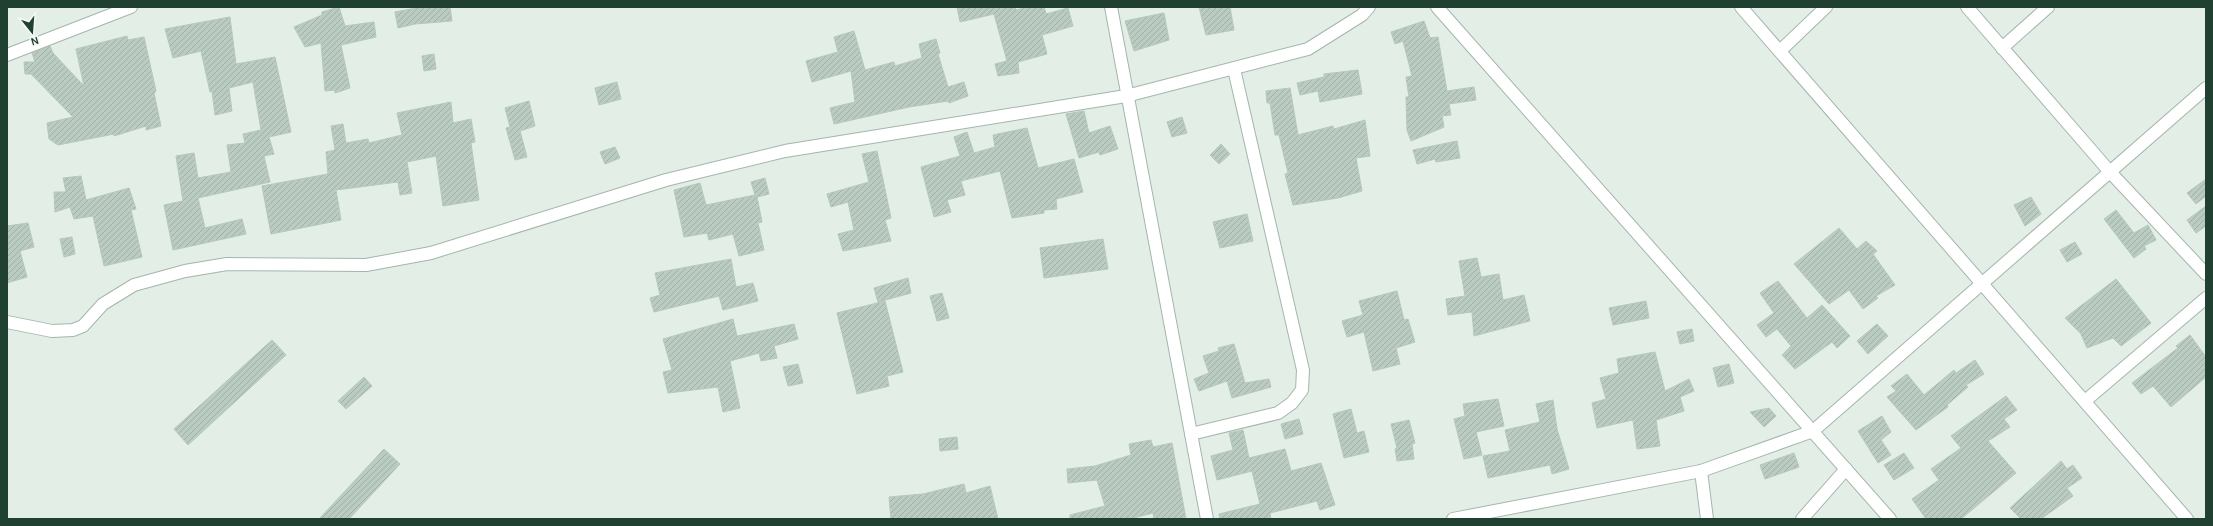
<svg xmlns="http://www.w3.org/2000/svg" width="2213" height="526" font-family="Karla,sans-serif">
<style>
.building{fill:url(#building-hatch);stroke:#b4c8bb}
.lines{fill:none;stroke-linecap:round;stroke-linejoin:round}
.street-casing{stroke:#a4b6ac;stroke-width:14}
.street{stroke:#fff;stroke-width:12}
</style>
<defs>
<pattern id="building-hatch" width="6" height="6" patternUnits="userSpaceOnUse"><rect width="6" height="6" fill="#baccc1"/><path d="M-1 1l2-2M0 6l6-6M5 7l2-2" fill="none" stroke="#a0b0a6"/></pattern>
</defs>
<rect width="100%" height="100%" fill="#e2eee6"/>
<!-- building -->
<g class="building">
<path d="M339,7l6,19 29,-4 2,15 -35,8 9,43 -15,5v-3l-10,1 -4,-48 -16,4 -11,-20 28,-12v-3z"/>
<path d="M422,7h28l2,14 -37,3 -17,4 -3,-16z"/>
<path d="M957,7h58l1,3 12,-3h16l2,7 22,-6 5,18 -31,9 5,19 -29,8 1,11 -21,3 -3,-12 12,-3 -13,-47 -34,8z"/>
<path d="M1199,7h31l4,23 -28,5z"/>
<path d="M1164,13l5,27 -35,11 -9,-30z"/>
<path d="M230,17l6,47 39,-7 16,75 -22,5 5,17 -10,2 6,26 -72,16 7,30 37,-9 4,15 -73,16 -9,-45 19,-4 -7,-45 18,-3 4,25 33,-6 -4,-27 18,-2 -2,-9 18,-4 -8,-48 -24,6 3,23 -17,4 -3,-24 -2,1 -9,-41 -28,7 -8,-29z"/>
<path d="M1424,21l6,17 8,-1 9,54 27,-4 2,13 -27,4 2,11 -9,1 2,11 -33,14 -4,-11 -1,-33h3l-3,-20 6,-1 -9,-35 -8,3 -4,-12z"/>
<path d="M854,31l11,39 29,-8 1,4 27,-8 -3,-14 17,-5 4,14 -2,1 10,33 16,-5 4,14 -19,7 -1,-2 -39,6 -75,17 -4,-16 25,-6 -4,-31 -39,11 -6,-21 32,-9 -4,-15z"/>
<path d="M127,36l1,4 16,-3 12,54 -2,2 7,33 -15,4v-4l-32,10v-2l-56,11 -9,-6 -2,-16 26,-6 -42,-43h-6l-1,-12h11l-3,-9 18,-7 3,7 31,33 -8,-37z"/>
<path d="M434,54l2,15 -12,2 -2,-15z"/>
<path d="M1358,70l4,24 -42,8 -2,-11 -18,4 -3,-12 27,-6v-3z"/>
<path d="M617,82l4,17 -22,6 -4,-17z"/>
<path d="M1290,88l8,47 35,-9 1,3 31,-9 5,36 -14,2 6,33 -24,7 -45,7 -8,-31 3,-1 -9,-38h-4l-5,-32h-3l-1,-12z"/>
<path d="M529,101l6,25 -15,5 7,26 -12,3 -9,-32 4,-1 -5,-19z"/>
<path d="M451,102l2,21 18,-4 4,23 -4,1 8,57 -36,6 -7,-50 -29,6 5,31 -12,2 -2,-13 -62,8 5,30 -70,14 -9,-48 66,-12 -2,-22 9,-2 -4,-24 12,-2 3,19 22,-4 1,4 33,-8 -5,-22z"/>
<path d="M1084,111l5,22 21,-7 8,23 -18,6 -1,-3 -20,6 -13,-44z"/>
<path d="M1182,117l5,16 -15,4 -5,-15z"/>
<path d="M1027,128l11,40 36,-9 9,33 -27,7 1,10 -13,1v3l-32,5 -12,-47 -39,10 4,14 -18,5 4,12 -17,5 -13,-50 39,-11 -6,-19 13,-5 7,21 21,-6 -2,-12z"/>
<path d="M1457,141l3,17 -24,4 -1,-3 -18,5 -4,-14z"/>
<path d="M1221,144l9,10 -11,10 -9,-9z"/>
<path d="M615,147l5,11 -15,6 -5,-12z"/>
<path d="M877,151l14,67 -6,2 6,21 -48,10 -5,-17 16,-4 -6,-28 -17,5 -4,-13 42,-12 -7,-28z"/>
<path d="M81,176l5,24 43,-12 7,21 -5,1 11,47 -38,9 -11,-50 -19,3 -4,-12 -15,5 -1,-20h12l-3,-14z"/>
<path d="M765,178l4,16 -12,3 5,25 -4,1 6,27 -25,6 -6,-22 -24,6 -2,-7 -23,4 -10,-47 26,-7 6,22 49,-10 -4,-13z"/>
<path d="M2206,179v17l-10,8 -9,-11z"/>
<path d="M2031,197l10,17 -16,12 -11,-21z"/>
<path d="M2206,206v20l-10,7 -9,-13z"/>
<path d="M2116,210l18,23 14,-8 8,15 -12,6 2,3 -12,9 -30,-39z"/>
<path d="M1247,214l6,27 -33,7 -7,-26z"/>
<path d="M28,223l6,24 -14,4 7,26 -20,6v-57z"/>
<path d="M1839,228l18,21 9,-8 11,10 -4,3 22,31 -19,11 2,2 -15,11 -14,-19 -20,14 -35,-40z"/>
<path d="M72,237l3,17 -11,3 -4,-18z"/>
<path d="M1103,239l5,30 -64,9 -4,-30z"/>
<path d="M2075,242l7,12 -15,8 -7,-12z"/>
<path d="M1477,258l4,19 18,-3 4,26 21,-5 6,26 -56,15 -2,-24 -24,3 -2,-16 19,-3 -6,-35z"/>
<path d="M731,259l5,28 17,-4 5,18 -35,9 -4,-14 -65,16 -4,-14 10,-3 -5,-22z"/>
<path d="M908,278l3,15 -33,9 -4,-14z"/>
<path d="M2116,279l35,44 -30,23 -8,-8 -26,10 -6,-14 -16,-16z"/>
<path d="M1778,281l29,37 15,-13 28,31 -13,12 -5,-6 -37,27 -13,-14 9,-9 -14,-17 -11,8 -9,-12 17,-12 -14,-20z"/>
<path d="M1397,291l7,29 4,-1 7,23 -19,6 4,16 -27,7 -9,-39 -17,5 -5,-16 21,-6 -4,-14z"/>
<path d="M942,293l7,25 -12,3 -7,-25z"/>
<path d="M885,301l18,71 -16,4 2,10 -32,8 -20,-81z"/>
<path d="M1646,301l3,17 -36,7 -4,-17z"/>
<path d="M733,319l4,17 57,-12 4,15 -24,7 3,12 -16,3 -2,-8 -29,8 10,47 -17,4 -5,-25 -50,6 -5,-21 9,-2 -9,-31z"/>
<path d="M1877,324l11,12 -20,18 -11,-13z"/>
<path d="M1692,329l2,12 -14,3 -3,-12z"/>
<path d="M2190,335l16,22v20l-35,30 -18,-21 -12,8 -9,-11 46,-35 -2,-2z"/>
<path d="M272,340l14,15 -98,90 -14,-16z"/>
<path d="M1234,344l11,39 24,-4 2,8 -39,11 -5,-17 -28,10 -5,-12 15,-6 -6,-17 16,-5 -1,-3z"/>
<path d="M1655,352l10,39 24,-12 5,12 -14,6 4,14 -28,9 4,26 -23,3 -4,-29 -36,8 -5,-25 14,-4 -6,-21 19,-5 -2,-14z"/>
<path d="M1975,360l9,14 -18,11 2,2 -21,18 1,2 -32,23 -29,-33 9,-6 -5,-5 16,-12 17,21 30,-25 2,3z"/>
<path d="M798,364l5,19 -15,3 -5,-19z"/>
<path d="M1729,364l5,19 -16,4 -5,-19z"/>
<path d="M364,377l8,9 -26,23 -8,-8z"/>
<path d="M2006,396l11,14 -13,9 6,8 -22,14 28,32 -55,46h-35l-14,-20 27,-19 -8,-11 30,-21 -10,-12z"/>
<path d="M1498,399l6,27 -28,6 6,23 -18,4 -10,-40 11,-3 -2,-12z"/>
<path d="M1553,400l4,29 12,40 -17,5 -2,-9 -62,13 -5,-22 27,-5 -5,-21 35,-8 -4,-18z"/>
<path d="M1769,408l7,8 -12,11 -14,-15z"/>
<path d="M1351,409l6,24 7,-2 5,21 -25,6 -11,-44z"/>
<path d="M1882,416l9,16 -10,8 10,15 -13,8 -20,-32z"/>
<path d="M1299,419l4,15 -18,5 -4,-15z"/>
<path d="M1409,420l6,23 -3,1 2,15 -17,2 -2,-12 2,-1 -6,-24z"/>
<path d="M1243,430l6,28 36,-9 6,22 30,-8 14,42 -15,5 -3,-9 -47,12 1,6h-51l-1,-5 41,-10 -8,-33 -35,9 -6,-24 22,-6 -4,-17z"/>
<path d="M957,437l1,12 -18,2 -1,-12z"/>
<path d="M1151,440l2,7 19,-4 14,76h-32l-1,-6 -23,6h-60v-4l35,-9 -8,-26 -29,3 -1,-14 28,-3 36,-11 -2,-11z"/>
<path d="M384,449l16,15 -51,55h-30z"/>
<path d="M1794,453l5,14 -34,12 -5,-14z"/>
<path d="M1904,453l10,15 -20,12 -10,-15z"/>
<path d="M2061,461l6,8 6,-4 9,13 -15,10 6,8 -32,23h-20l-11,-11z"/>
<path d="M964,484l2,9 24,-7 8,33h-107l-2,-22 34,-3z"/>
</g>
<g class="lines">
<defs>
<g id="street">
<path d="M1111,7l96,512"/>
<path d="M1437,7l453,512"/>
<path d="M1741,7l446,512"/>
<path d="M1967,7l143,165 96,102"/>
<path d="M2002,48l46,-41"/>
<path d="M1780,51l46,-44"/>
<path d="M7,55l124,-48"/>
<path d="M7,322l45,9 21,-1 10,-4 20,-22 31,-19 51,-14 42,-7 139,1 65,-12 235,-73 119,-29 341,-55 182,-47 54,-34 7,-8"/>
<path d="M2085,401l121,-103"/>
<path d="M1191,434l87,-21 14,-10 10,-13 1,-20 -69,-301"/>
<path d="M1701,471l6,48"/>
<path d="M1453,519l248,-48 112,-40 393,-343"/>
<path d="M1802,519l44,-50"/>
</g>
</defs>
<!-- street casing -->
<use href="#street" class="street-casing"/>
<!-- street -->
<use href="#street" class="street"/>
</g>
<!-- border -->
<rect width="2213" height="526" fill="none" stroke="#204031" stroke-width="16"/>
<!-- north arrow -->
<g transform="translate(32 32) rotate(163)" stroke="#f3faf5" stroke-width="3" paint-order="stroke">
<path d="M0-3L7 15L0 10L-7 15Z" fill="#204031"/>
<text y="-6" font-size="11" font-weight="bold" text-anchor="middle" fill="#204031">N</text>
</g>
</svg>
